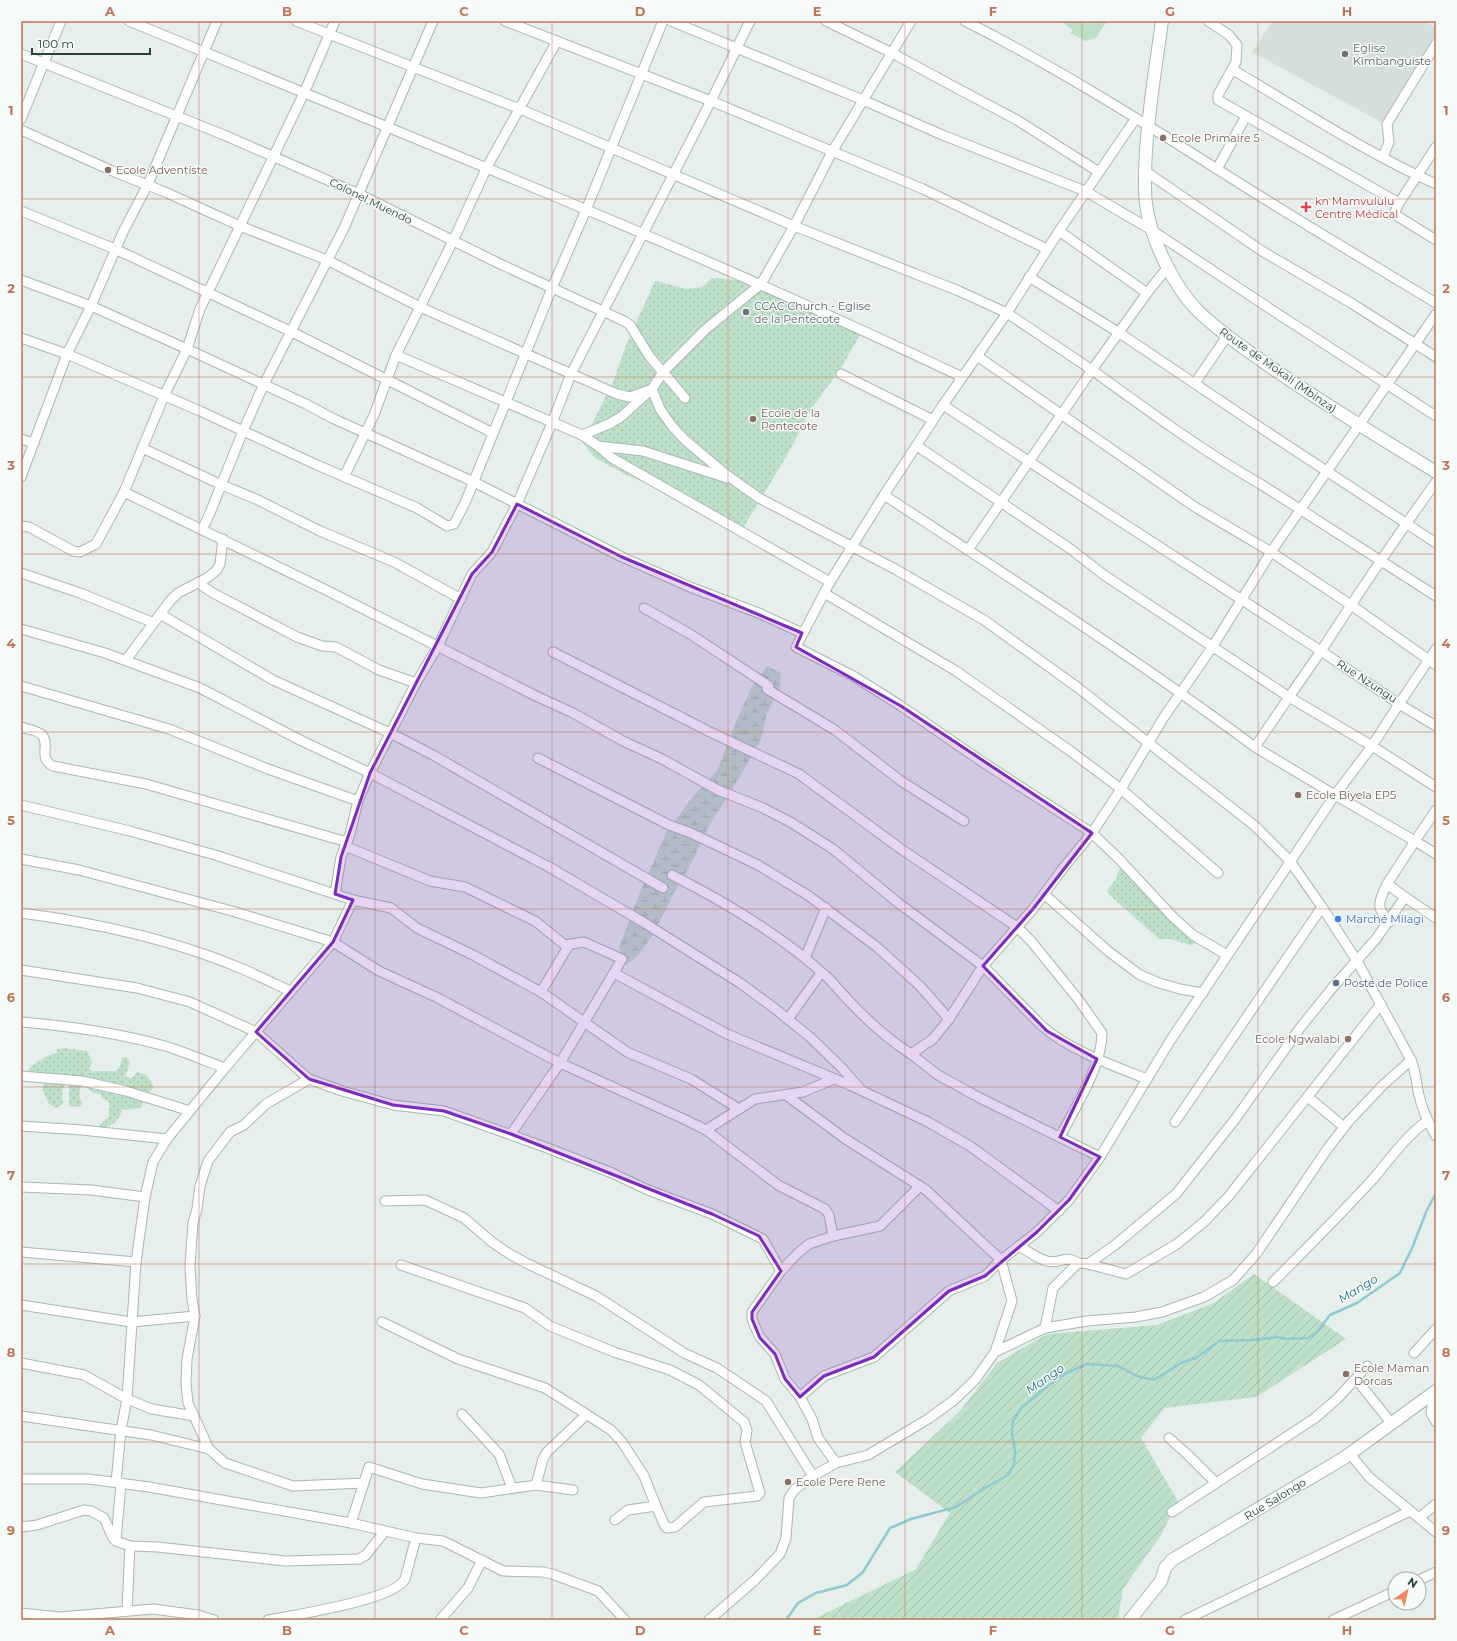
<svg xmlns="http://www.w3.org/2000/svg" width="1457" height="1641" font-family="Montserrat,sans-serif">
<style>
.built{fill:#d4dfda}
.grass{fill:url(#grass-dots)}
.wetland{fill:url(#wetland-marsh)}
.garden{fill:url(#garden-furrows)}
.pitch{fill:#bfe0c8}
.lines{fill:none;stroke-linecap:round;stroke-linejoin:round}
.stream{stroke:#8ec9d4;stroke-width:2.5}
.street-casing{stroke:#a8b8b2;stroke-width:11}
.secondary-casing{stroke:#a4bbb3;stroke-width:14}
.street{stroke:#fff;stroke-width:9}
.secondary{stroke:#fff;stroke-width:12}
.marked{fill:#7b2cbf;fill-opacity:0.2;stroke:#7b2cbf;stroke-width:3;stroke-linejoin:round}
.grid{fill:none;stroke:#c07456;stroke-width:1;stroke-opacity:0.55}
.worship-dot{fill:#6b7280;stroke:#f7fbf9;stroke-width:1.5}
.education-dot{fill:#8d6e63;stroke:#f7fbf9;stroke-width:1.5}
.health-dot{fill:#e0444e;stroke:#f7fbf9;stroke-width:1.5}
.shop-dot{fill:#3f7fe0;stroke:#f7fbf9;stroke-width:1.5}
.service-dot{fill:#5c6f8a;stroke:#f7fbf9;stroke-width:1.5}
.labels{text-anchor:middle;stroke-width:3;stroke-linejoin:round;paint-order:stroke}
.worship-label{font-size:11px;fill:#5b616d;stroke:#f7fbf9;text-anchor:start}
.education-label{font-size:11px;fill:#785e54;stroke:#f7fbf9;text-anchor:start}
.street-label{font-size:11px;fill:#24423a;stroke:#f7fbf9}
.health-label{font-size:11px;fill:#be3a42;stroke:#f7fbf9;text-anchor:start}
.shop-label{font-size:11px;fill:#366cbe;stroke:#f7fbf9;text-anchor:start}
.service-label{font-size:11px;fill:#4e5e75;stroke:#f7fbf9;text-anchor:start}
.water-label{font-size:12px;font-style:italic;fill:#1c6f80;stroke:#f7fbf9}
.neatline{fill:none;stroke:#c07456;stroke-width:1.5}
.grid-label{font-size:13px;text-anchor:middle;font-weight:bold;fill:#c07456}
</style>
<defs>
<pattern id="grass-dots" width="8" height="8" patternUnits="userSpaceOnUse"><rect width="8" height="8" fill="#bfe0c8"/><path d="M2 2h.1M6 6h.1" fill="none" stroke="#a4c1ad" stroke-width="1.8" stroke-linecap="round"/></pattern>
<pattern id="wetland-marsh" width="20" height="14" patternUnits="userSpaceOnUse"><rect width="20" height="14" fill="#bfe0c8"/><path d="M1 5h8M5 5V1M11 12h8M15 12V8" fill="none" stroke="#a4c1ad"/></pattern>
<pattern id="garden-furrows" width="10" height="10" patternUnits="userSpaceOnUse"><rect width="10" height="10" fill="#bfe0c8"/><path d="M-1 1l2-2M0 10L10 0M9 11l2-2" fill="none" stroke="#a4c1ad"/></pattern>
</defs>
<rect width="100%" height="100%" fill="#e6efeb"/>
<!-- built -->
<path class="built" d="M1273,21h154l9,8v7l-53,87 -131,-71z"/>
<!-- grass -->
<g class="grass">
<path d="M712,278l28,2 121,53 -20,35 -29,40 -26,49 -47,78 -78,-46 -33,-13 -34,-19 -13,-16 11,-17 21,-42 14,-39 28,-62 32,8 15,-2z"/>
<path d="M1125,864l78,76 -12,5 -21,-6h-11l-47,-42 -5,-6 9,-12 3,-9z"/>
<path d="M64,1048l23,3 5,11 -3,7 3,2h25l3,-5 2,-8 4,-1 4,5 -5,15 7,1 5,-6 10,3 7,12 -11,13 -1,8 -20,2c-2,9 -11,18 -21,18l-2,-3 10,-8v-15l-7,-4 -1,-4 -8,-1 -11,-10 -3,12 3,8 -1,4 -12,-1v-21l-4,-1 -3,7 1,13 -7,4 -7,-4 -7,-15 3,-8 -13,-5 -3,-4 1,-5 17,-11 10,-3v-4z"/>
</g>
<!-- wetland -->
<path class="wetland" d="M767,666l14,7 -1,14 -13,27 -6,25 -17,31 -35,56 -21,44 -13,21 -24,47 -14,18 -11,9 -7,-18 22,-57 25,-57 25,-34 26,-28 21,-54 14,-30z"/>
<!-- garden -->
<path class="garden" d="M1254,1274l92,65 -90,58 -92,11 -23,30 37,63 -17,34 -38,54 -5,29 -2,2h-304l104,-51 34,-56 -55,-41 65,-61 37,-48 50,-29 110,-9 57,-22z"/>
<!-- pitch -->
<path class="pitch" d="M1060,21h47l-11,17 -10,3 -16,-8 3,-3z"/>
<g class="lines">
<!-- stream -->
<path class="stream" d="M786,1620l12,-17 18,-10 31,-8 16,-13 27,-44 21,-9 45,-12 29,-19 23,-13 6,-10 1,-14 -3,-18 1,-12 9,-14 40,-32 25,-11 31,2 19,10 17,4 29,-18 13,-4 23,-17 34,-1 24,-3 9,2 22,-1 9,-6 13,-17 27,-12 43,-30 13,-27 13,-34 10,-19"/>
<defs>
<g id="street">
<path d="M129,21c279,115 560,226 833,356"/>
<path d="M296,21l224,88 274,117 165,65 48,22 85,57 -124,180"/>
<path d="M505,21l206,80 212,88 124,60"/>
<path d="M671,21l192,79 77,34 145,57 65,38 125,83 161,104"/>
<path d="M826,21l66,32 57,31 68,36 82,52"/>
<path d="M965,21c87,44 170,96 252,148 72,46 146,90 219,134"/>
<path d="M1208,21l21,14 8,10 -1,17 -18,33v5l181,103 -5,11 42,26"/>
<path d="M21,54l203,81 135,59 139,69 126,58 6,4 20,32 35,41"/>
<path d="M1233,70c67,39 132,82 203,114"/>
<path d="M1136,118l-77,113 -52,82 -64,92 -59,90 -54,87 -34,65 59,30 46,29 83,57 108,70 27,26 54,58 20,18 34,20"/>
<path d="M21,119l40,-98"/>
<path d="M21,130l96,43 48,19 75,34 87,34 93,47 197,87 13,3 22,-8 8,20 12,17 12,13 40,34 35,25 136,71 89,51 93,67 178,139 35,35 32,46 35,54 54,99c5,12 5,23 8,35 3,15 9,27 17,41"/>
<path d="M1383,157l6,-15 -2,-18 49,-80"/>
<path d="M1217,169l29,-53"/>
<path d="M1145,171l117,80 89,52 85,54"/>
<path d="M1399,203l37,-56"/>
<path d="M21,211l94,38 177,83 201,101"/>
<path d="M1059,231l88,62"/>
<path d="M1168,267l-21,26 -55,77c55,40 111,81 170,115l174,111"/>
<path d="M1029,277l89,55 134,90 184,121"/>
<path d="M21,280l70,26 96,43 119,55 26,14 142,64 148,75 68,30 71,27 41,19"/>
<path d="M21,338l46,16 133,57 117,54 100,43 30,18 7,-2 11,-21 87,-215 34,-78 77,-189"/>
<path d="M396,355l186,80 27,-11 12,-7 31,-28 11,-17 43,-43 55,-45 33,-58 38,-74 79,-131"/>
<path d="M977,356l218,151 76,45 80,53 85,60"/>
<path d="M841,374l92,46"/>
<path d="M1195,383l32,-47"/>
<path d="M943,405l169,111 209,135c37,-57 75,-114 115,-169"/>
<path d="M582,435l16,11 45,5 84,27"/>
<path d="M21,439l13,4"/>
<path d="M598,446l14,12 218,124"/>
<path d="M917,446l155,104 32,25 185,122 -34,50 80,48 37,-49 64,41"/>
<path d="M142,448l80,37 34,14 64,32 74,31 67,37"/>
<path d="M21,477l46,-123 24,-48 32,-74 25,-48 69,-163"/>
<path d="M344,477l30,-62 22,-60 57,-114 34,-74 70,-126"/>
<path d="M124,492l40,-96 23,-47 13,-40 104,-216 31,-72"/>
<path d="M884,495c125,82 251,163 371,252"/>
<path d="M21,526l8,1 44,24 7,1 16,-8 28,-52 202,98 210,106 37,17 50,28 39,18 56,31 45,18 29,15 41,26 64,53 86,64 59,60c27,24 72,40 105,53"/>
<path d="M202,530l8,-17 33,-82 21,-47 80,-156 89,-207"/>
<path d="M21,573l59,20 74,30"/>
<path d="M198,583l15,10 84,44 25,9 14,1 43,23 37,13"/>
<path d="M824,593l132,78 113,79 52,39 97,84"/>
<path d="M644,608l46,26 79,52"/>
<path d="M160,614l113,66 117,53 43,22 230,133"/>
<path d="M21,629l84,24 95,35 102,53 68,32 179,94 94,55 97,61 34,25 36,29 32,31 19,22"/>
<path d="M1436,649l-37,55 -78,-53 -32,46 83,49 27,-42 37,22"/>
<path d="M553,652l157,80 89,42 102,75 116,78 14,14 47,58 24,34c0,34 -27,74 -42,104"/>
<path d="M126,660l44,-59 8,-8 29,-15 10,-8 3,-6 3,-25"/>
<path d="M21,686l148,43 99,40 90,32"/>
<path d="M767,689l68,41 66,51 63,40"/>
<path d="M21,727c6,2 16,3 21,8 9,10 -5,22 11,31l93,18 201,58"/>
<path d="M538,758l131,67 22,8 67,32 51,31 68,51 43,39 29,33"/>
<path d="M21,805l109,26 85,24 120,39"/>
<path d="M345,846l85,35 35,6 70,34 30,24 19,-3 38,17 -62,104 -49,71"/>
<path d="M21,859l58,11 153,41 101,31 46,29 57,26 124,66 126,57 20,10 72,55 47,24 4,6 4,21"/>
<path d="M672,875c55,28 111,61 156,103 8,8 15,17 23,25 18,19 38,37 60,51l22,-15 16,-20 34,-53 50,-57 31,-42 28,-34 29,-44 43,-72 49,-71 58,-94 165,-238"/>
<path d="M1387,884c-8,18 -12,22 2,38"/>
<path d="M1044,894l64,57 32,24 19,8 21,6 23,4"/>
<path d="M1405,897l31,21"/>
<path d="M21,913c71,9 153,27 219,55 17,7 33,15 50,23"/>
<path d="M805,958l21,-50"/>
<path d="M21,970l116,18 53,14 66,30 53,47 33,12 51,14 51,6 98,35 70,27 36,17 64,24 51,25 18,32"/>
<path d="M614,973l113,61 125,52 76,36 42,24 89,65"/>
<path d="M541,992l28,-47"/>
<path d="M788,1019l33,-46"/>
<path d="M21,1022c49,4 97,11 144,24 20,6 40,15 60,22"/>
<path d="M911,1054l27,21 42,23 120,59"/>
<path d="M21,1076l61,5 44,10 64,20"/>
<path d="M309,1079l-43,25 -22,21 -14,7 -22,29 -8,25 -3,23 -4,14 -3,42 2,35 3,16 -8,43 -1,25 2,19 21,46 16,14 68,23 71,-3"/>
<path d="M786,1095l58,43 82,52 75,70 11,41 -17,51"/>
<path d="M1308,1097l36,30"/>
<path d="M739,1109l-48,-30 -64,-27 -86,-60 -68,-37 -56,-27 -26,-20 -38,-8 -18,-6 6,-37 9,-23 8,-33 12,-28 46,-90 22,-37 34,-72 20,-22 25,-48 35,-81 19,-49 140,-273 39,-80"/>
<path d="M1175,1122l147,-215"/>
<path d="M21,1126l61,4 85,9"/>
<path d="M706,1130l49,-31 48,-7 31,-13"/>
<path d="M21,1187l70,3 54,7"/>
<path d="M385,1201l40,-1 39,18 28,24 16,11 18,10 70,33 88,57 33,15 49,33 47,75"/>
<path d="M1019,1246c9,5 19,13 28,15 12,4 18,-7 31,2"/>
<path d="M21,1252l115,10"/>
<path d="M1088,1264l27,-19 61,-51 60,-76 64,-90 33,-41 43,-48 29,-42 -18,-13 28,-43 21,13"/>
<path d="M1273,1282c34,-34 68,-68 100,-103 18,-21 32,-42 54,-58"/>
<path d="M21,1305l110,17 64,-6"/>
<path d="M382,1322l76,37 87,29 66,42 11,12 22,34 12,30 9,20 2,2 8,-1 29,-25 53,-6 3,-3 -15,-51 2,-12 -3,-8 -45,-37 -29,-15 -56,-18 -64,-26 -25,-18 -124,-43"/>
<path d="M1045,1328l8,-40 25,-25 10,1 38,10 51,-30 28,-23 23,-24 153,-193"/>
<path d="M1414,1353l22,-24"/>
<path d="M21,1363l63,12 43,24 25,10 42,7"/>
<path d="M1356,1379l36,45"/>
<path d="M1434,1392l-3,21 5,9"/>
<path d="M800,1397l24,-21 50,-19 75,-66 36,-15 16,-16 36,-28 32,-32 31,-43 70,-116 165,-246 80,46 21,-31"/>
<path d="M462,1414l37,40 13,34"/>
<path d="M21,1416l130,19 58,14"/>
<path d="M1169,1438l18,16 29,29"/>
<path d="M1350,1454l19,23 67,55"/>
<path d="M836,1463l-18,-25 -6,-19 -12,-22 -15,-18 -10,-25 -16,-18 -7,-17v-7l29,-41 17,-18 11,-9 24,-8 47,-10 40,-40"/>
<path d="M21,1479h68l60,8 202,36 65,15 27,3 60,30 40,1 9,2 46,17 27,29"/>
<path d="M116,1482l5,-52 6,-31 9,-137 9,-65 8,-35 14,-23 58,-71 108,-126 20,-42"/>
<path d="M536,1485l7,-26 4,-7 39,-37"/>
<path d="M1172,1512l143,-94 23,-20 29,-32"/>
<path d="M1419,1518l17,-14"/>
<path d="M615,1520l13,-10 28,-4"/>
<path d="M351,1523l18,-56 53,17 59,9 55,-8 37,5"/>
<path d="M21,1527l16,-2 47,-15 7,1 13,7 9,20 3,3 14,5 28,1 127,14 74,-2 7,-4 19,-24"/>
<path d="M116,1541l5,-58"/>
<path d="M1419,1580l17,-8"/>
<path d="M127,1610l3,-64"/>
<path d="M21,1613l39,4 93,-8 45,6 16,5"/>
<path d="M268,1620c26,-5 127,-20 137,-41l11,-41"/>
<path d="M440,1620l28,-32 14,-28"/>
<path d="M709,1620l46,-40 25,-26 6,-16 3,-40 6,-9 18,-13 23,-13 32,-8 60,-36 26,-19 21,-20 20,-28 50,-24 42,-7 49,-4 26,-5 42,-15 29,-17 23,-26 72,-106 21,-27 33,-35 29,-26"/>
<path d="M1185,1620l225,-109"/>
<path d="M1333,1620l62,-29"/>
</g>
<g id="secondary">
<path d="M1162,21c-6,43 -13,86 -16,129 -1,18 -2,36 0,54 4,34 28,83 52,107 21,20 44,36 67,52 55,39 114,74 171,109"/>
<path d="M1130,1620l31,-39 4,-13 7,-8 172,-102 92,-67"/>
</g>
</defs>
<!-- street casing -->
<use href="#street" class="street-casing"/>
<!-- secondary casing -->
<use href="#secondary" class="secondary-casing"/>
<!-- street -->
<use href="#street" class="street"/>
<!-- secondary -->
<use href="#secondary" class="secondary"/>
</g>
<!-- marked area -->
<path class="marked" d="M517,504l105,53 180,76 -6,14 105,59 191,127 -59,76 -50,57 64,65 50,28 -37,78 40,20 -31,43 -32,32 -52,44 -36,15 -75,66 -50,19 -24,21 -15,-18 -10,-25 -15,-16 -8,-19v-7l29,-41 -22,-35 -47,-22 -201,-80 -67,-23 -51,-6 -84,-26 -53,-47 77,-90 20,-42 -18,-6 6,-37 29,-84 102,-199 20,-22z"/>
<!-- grid -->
<path class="grid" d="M199,21v1599M375,21v1599M552,21v1599M728,21v1599M905,21v1599M1082,21v1599M1258,21v1599M21,199h1415M21,377h1415M21,554h1415M21,732h1415M21,909h1415M21,1087h1415M21,1264h1415M21,1442h1415"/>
<!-- markers -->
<g class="worship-dot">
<circle cx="1345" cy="54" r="4"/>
<circle cx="746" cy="312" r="4"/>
</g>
<g class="education-dot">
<circle cx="1163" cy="138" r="4"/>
<circle cx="108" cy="170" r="4"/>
<circle cx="753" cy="419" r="4"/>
<circle cx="1298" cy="795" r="4"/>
<circle cx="1348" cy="1039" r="4"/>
<circle cx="1346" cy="1374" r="4"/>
<circle cx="788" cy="1482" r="4"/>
</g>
<path class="health-dot" d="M1304 201h4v4h4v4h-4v4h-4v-4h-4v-4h4z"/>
<circle class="shop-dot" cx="1338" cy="919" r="4"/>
<circle class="service-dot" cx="1336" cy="983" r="4"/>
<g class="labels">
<!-- worship labels -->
<g class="worship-label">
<text x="1353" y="52">Eglise<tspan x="1353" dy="13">Kimbanguiste</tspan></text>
<text x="754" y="310">CCAC Church - Eglise<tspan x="754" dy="13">de la Pentecote</tspan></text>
</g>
<!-- education labels -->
<g class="education-label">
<text x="1171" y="142">Ecole Primaire 5</text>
<text x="116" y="174">Ecole Adventiste</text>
<text x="761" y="417">Ecole de la<tspan x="761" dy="13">Pentecote</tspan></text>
<text x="1306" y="799">Ecole Biyela EP5</text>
<text x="1340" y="1043" text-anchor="end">Ecole Ngwalabi</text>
<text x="1354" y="1372">Ecole Maman<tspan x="1354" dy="13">Dorcas</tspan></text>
<text x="796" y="1486">Ecole Pere Rene</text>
</g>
<!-- street labels -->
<g class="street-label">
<text transform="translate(371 201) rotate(26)" y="4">Colonel Muendo</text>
<text transform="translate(1278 370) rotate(35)" y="4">Route de Mokali (Mbinza)</text>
<text transform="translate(1367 681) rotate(33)" y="4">Rue Nzungu</text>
<text transform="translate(1275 1499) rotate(-31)" y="4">Rue Salongo</text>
</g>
<!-- health labels -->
<g class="health-label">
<text x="1315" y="205">kn Mamvululu<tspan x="1315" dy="13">Centre Médical</tspan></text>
</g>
<!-- shop labels -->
<g class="shop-label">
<text x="1346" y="923">Marché Milagi</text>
</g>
<!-- service labels -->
<g class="service-label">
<text x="1344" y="987">Poste de Police</text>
</g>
<!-- water labels -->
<g class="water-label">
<text transform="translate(1358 1289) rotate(-31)" y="4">Mango</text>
<text transform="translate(1045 1379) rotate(-35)" y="4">Mango</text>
</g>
</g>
<!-- border -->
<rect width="1457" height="1641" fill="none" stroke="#f7fbf9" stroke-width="44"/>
<!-- north arrow -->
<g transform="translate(1407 1591) rotate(34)"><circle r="19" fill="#f7fbf9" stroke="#a3b1ad"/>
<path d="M0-3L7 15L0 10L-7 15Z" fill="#f4845f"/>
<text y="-6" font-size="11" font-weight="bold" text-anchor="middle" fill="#24423a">N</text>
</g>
<!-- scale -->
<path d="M32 48v6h118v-6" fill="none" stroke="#24423a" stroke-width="2"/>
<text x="38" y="48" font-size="12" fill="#24423a" stroke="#f7fbf9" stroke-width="3" paint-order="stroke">100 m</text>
<rect x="22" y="22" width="1413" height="1597" class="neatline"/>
<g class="grid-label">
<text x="110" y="16">A</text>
<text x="287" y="16">B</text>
<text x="464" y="16">C</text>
<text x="640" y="16">D</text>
<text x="817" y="16">E</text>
<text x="993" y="16">F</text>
<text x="1170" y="16">G</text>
<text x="1347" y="16">H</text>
<text x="11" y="115">1</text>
<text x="1446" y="115">1</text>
<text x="11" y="293">2</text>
<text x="1446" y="293">2</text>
<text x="11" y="470">3</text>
<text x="1446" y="470">3</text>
<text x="11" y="648">4</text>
<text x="1446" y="648">4</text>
<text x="11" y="825">5</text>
<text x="1446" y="825">5</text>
<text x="11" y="1002">6</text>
<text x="1446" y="1002">6</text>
<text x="11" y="1180">7</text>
<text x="1446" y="1180">7</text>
<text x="11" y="1357">8</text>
<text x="1446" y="1357">8</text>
<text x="11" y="1535">9</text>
<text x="1446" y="1535">9</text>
<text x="110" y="1635">A</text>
<text x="287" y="1635">B</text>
<text x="464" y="1635">C</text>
<text x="640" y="1635">D</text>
<text x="817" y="1635">E</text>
<text x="993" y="1635">F</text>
<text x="1170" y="1635">G</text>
<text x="1347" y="1635">H</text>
</g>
</svg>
